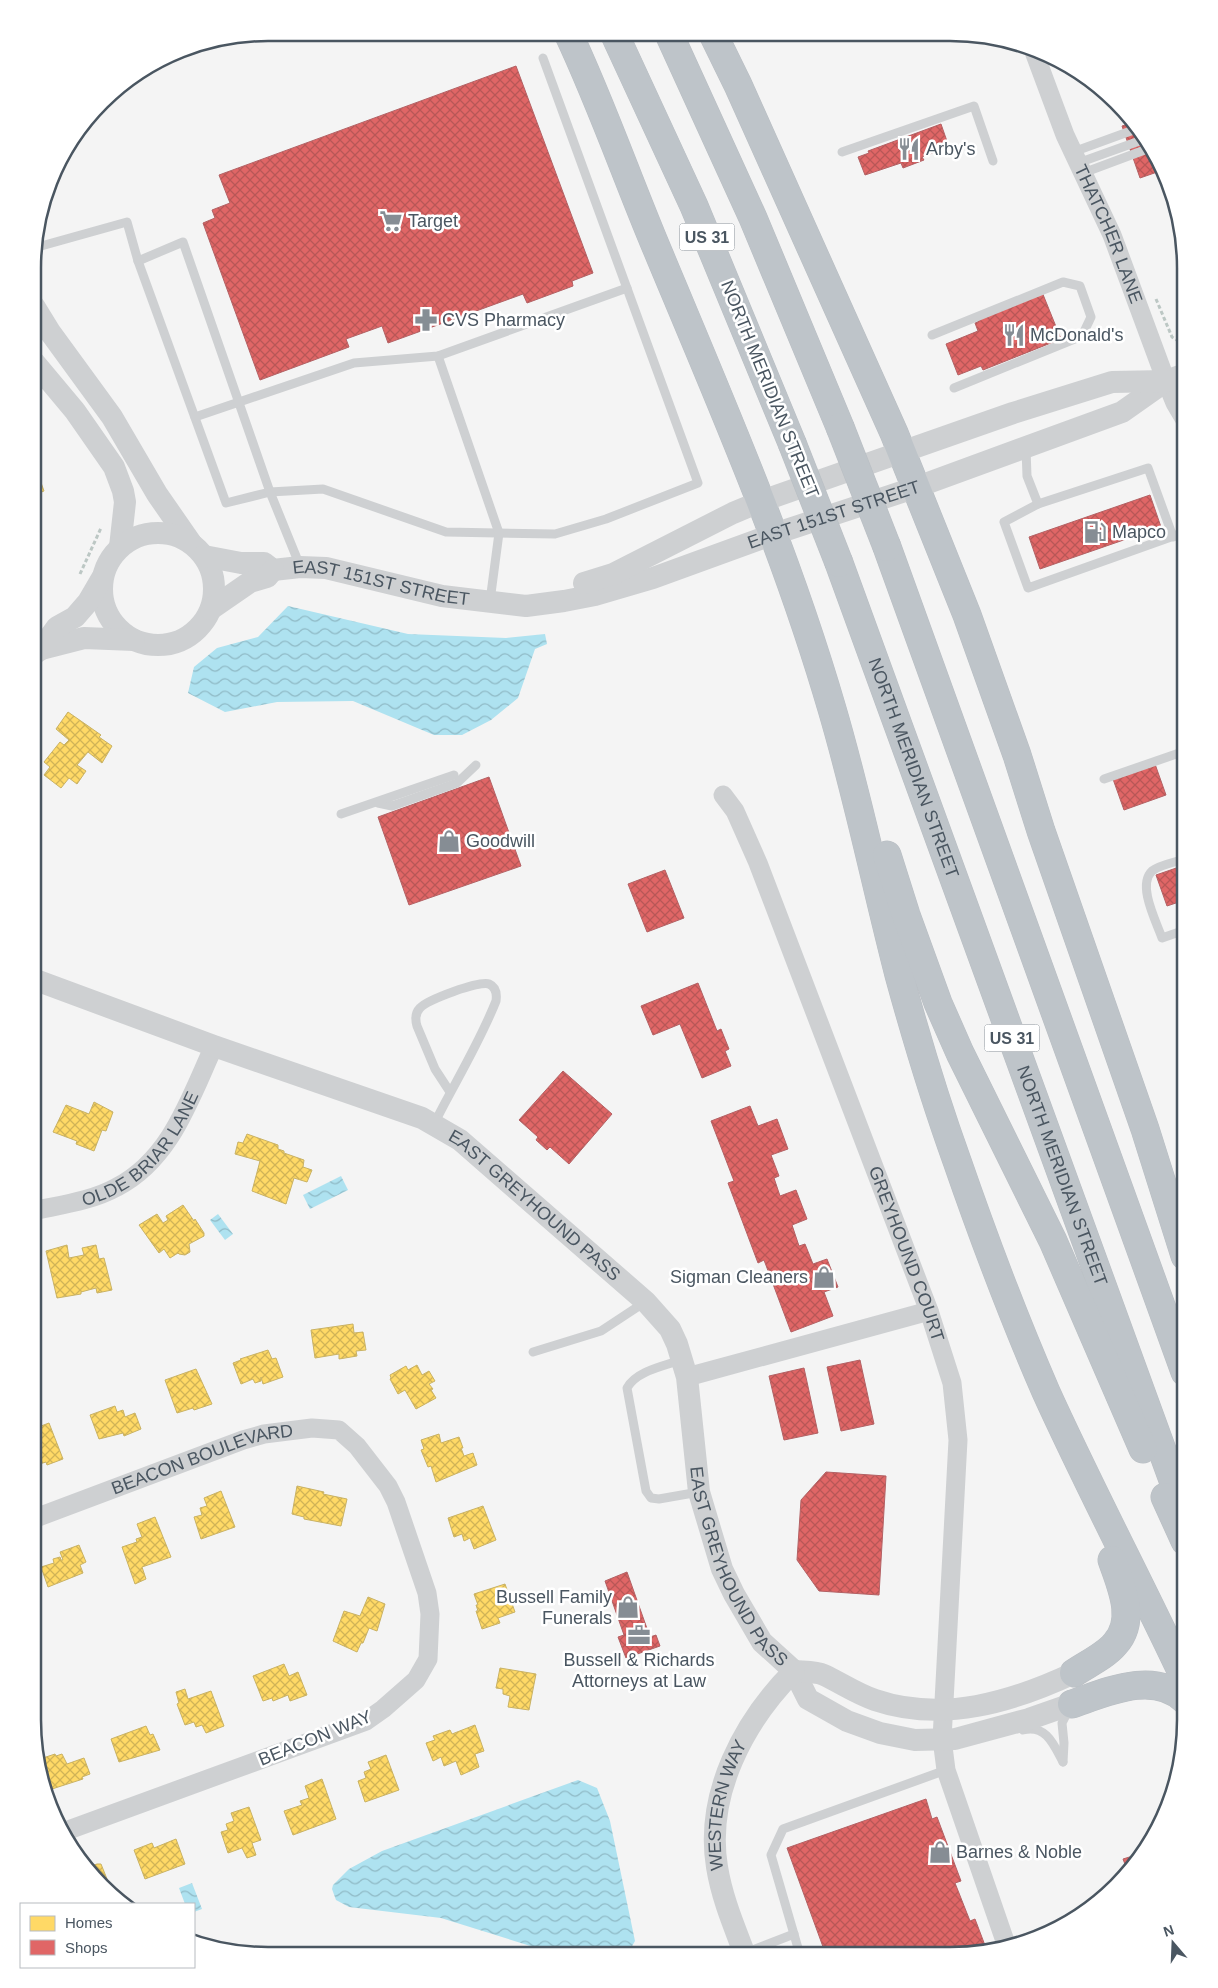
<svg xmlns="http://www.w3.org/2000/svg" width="1218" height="1988" font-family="Helvetica,sans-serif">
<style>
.water{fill:url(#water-waves)}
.homes{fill:url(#homes-cross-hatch);stroke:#c9b264}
.shops{fill:url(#shops-cross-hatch);stroke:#b36164}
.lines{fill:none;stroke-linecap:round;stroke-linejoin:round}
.motorway-casing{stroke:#b9bec3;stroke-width:29}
.path{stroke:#bcc7c4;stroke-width:3;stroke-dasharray:4 2.5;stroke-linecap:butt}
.service{stroke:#ced0d2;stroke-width:9}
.minor{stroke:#ced0d2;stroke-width:19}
.tertiary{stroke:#ced0d2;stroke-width:22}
.motorway{stroke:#bec4c9;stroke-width:28}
.motorway-bridge-casing{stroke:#b9bec3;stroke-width:29;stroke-linecap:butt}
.motorway-bridge{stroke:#bec4c9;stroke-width:28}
.labels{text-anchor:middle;stroke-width:5;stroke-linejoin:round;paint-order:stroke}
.shield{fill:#fff;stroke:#808990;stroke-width:1}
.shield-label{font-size:16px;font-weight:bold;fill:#4a5661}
.poi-label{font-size:18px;fill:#4a5661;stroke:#fff;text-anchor:start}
.street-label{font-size:18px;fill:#4a5661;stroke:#fff}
.rim{fill:none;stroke:#4a5661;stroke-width:2.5}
</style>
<defs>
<pattern id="water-waves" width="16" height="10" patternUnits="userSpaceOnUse" patternTransform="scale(1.25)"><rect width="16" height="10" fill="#aee2f0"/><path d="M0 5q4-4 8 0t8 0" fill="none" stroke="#90bac6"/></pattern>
<pattern id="homes-cross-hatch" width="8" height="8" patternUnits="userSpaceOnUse" patternTransform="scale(1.25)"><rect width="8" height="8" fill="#ffd966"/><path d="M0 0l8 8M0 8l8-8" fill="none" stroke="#d0b357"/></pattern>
<pattern id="shops-cross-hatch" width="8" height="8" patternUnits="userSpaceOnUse" patternTransform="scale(1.25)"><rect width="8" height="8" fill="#e06666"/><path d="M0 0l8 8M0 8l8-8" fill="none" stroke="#b85757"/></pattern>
</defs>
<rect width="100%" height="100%" fill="#f4f4f4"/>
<!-- water -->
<g class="water">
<path d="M288,606l120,28 98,4 39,-4 2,10 -12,5 -17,49 -27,22 -29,15h-28l-81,-34 -76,1 -52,10 -37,-19 6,-26 23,-19 41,-11z"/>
<path d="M341,1176l7,14 -38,19 -7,-14z"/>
<path d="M218,1214l15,20 -8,6 -15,-20z"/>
<path d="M578,1780l19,8 13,33 25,120 -8,14 -71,-1 -115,-36 -92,-11 -13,-7 -4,-11 1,-4 16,-16 33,-18z"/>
<path d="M192,1883l10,26 -8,3v-8h-9l-6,-16z"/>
</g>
<!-- homes -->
<g class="homes">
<path d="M34,463l10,28 -10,4z"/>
<path d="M68,712l33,23 -2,2 13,9 -10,17 -14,-11 -11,13 9,6 -9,13 -8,-6 -8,10 -17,-13 6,-8 -6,-5 16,-20 4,3 5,-5 -13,-11z"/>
<path d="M94,1102l19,10 -7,19 -4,-1 -8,21 -18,-7 1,-3 -24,-9 13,-27 23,9z"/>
<path d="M247,1134l31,11v4l6,2v2l20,7 -1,7 9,3 -5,12 -13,-4 -8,26 -34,-13 8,-30 -25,-7 3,-12 5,1z"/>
<path d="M183,1205l11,16 1,-2 9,14v3l-15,8 1,8 -5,3 -6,-1 -1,-1 -8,5 -6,-9 -5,4 -20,-28 18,-11 6,9 5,-3 -2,-4z"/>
<path d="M67,1245l2,13 15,-3 -2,-7 14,-3 3,14 5,-1 8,32 -15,3 -1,-5 -15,4v2l-24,4 -11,-47z"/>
<path d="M353,1324l1,9 9,-1 3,18 -10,1 1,5 -18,3v-5l-24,4 -4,-28z"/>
<path d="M268,1350l4,9 4,-1 7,19 -20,7 -2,-7v4l-6,2 -2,-4 -12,5 -8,-21 8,-3 -1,-1z"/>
<path d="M417,1365l5,10 7,-4 6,10 -6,3 4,5 -2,1 5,8 -20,11 -11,-19 -7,4 -8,-15 1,-1 -1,-3 16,-9 2,4z"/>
<path d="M196,1369l16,35 -18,6 -1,-2 -16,5 -12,-33z"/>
<path d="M115,1406l2,6 6,-2 2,7 10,-4 6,16 -17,7 -1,-3 -24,6 -9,-24z"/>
<path d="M49,1423l14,36 -16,6 -1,-3 -13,4v-37z"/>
<path d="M439,1434l2,9 18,-6 4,11h-2l3,8 9,-3 4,12 -41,17 -5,-16 -3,1 -7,-17 3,-1 -3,-9z"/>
<path d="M297,1486l27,6 -1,2 24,5 -6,27 -37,-7v-2l-12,-3z"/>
<path d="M221,1491l14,36 -34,12 -7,-22 8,-2 -2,-7 7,-2 -3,-8z"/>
<path d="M483,1506l13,34 -22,9 -4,-11 -6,3 -2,-7 -8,3 -6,-19z"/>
<path d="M155,1517l16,40 -29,10 4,12 -11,5 -13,-37 15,-5 -1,-3 6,-2 -5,-13z"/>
<path d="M79,1545l7,17 -6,3 3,8 -35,14 -7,-20 13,-4 -1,-4 7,-2 1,3h2l-3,-8z"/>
<path d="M505,1584l10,28 -17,6 2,5 -18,6 -6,-18h2l-2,-6h2l-4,-11z"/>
<path d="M368,1597l17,7 -8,27 -8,-3 -6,15h-2l-4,9 -24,-11 11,-30 16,5z"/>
<path d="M284,1664l5,12 9,-4 9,23 -17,6 -2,-6 -15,6 -1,-3 -9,3 -10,-25z"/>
<path d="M500,1668l36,6 -7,36 -21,-3 2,-11 -7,-2v-5l-7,-1z"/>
<path d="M185,1689l3,10 23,-8 13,35 -18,7 -4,-8 -6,2 -2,-5 -9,3 -8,-21 2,-1 -3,-11z"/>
<path d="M475,1725l9,26 -9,3 4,13 -18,8 -5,-14 -12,5 -3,-9 -8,4 -7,-18 9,-3 -2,-4 17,-6 2,4z"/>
<path d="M146,1726l4,9 3,-1 7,16 -41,12 -8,-23z"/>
<path d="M55,1754l1,2 6,-2 5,10 17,-6 6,16 -8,3 1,2 -31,10 -1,-2 -5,2 -6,-30z"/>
<path d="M386,1755l13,35 -34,12 -7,-21 8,-3 -2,-6 7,-3 -3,-7z"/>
<path d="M322,1779l14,40 -43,16 -9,-24 18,-6 -2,-4 9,-3 -4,-12z"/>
<path d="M249,1807l12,33 -9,3 4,12 -9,3 -5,-10 -14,5 -7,-21 7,-2 -2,-6 8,-3 -3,-8z"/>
<path d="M176,1839l9,25 -40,15 -11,-29 18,-7 2,5z"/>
<path d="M97,1864h4l8,20 -6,1 -17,-17z"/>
</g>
<!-- shops -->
<g class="shops">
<path d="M772,34h19l-17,6z"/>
<path d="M516,66l77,207 -21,8 1,5 -46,17 -4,-9 -135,49 -6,-17 -36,13 3,8 -89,33 -57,-157 12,-5 -3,-8 18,-7 -11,-28z"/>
<path d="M1134,122l29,48 -23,8 -18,-52z"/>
<path d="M941,124l8,23 -27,10 2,3 -21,8 -2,-5 -36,12 -7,-18 11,-4 -1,-2z"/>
<path d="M1042,292l19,47 -78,31 -2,-4 -23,9 -12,-31 32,-13 -3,-8 3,-1 -1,-4z"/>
<path d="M1150,495l11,32 -121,42 -11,-32z"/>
<path d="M1155,764l11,31 -42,15 -11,-31z"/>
<path d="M489,777l32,89 -112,39 -31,-88z"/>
<path d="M1185,865v35l-18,6 -11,-31z"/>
<path d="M665,870l19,48 -37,14 -19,-48z"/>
<path d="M698,983l19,48 4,-2 8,20 -4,2 6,15 -29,12 -22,-54 -27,11 -12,-29z"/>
<path d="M563,1071l49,43 -43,50 -19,-17 -3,3 -11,-10 2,-3 -19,-17z"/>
<path d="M750,1106l8,20 19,-7 11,30 -17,6 8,21 -5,2 6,18 16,-6 11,29 -15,6 7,21 6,-2 8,20 14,-5 11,28 -14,5 9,24 -42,16 -27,-72 -6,3 -30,-80 6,-2 -23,-60z"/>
<path d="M860,1360l14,64 -33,7 -14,-64z"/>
<path d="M804,1368l14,65 -34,7 -15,-64z"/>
<path d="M826,1472l60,4 -7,119 -60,-4 -22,-31 4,-60z"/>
<path d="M627,1572l23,65 6,-2 4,11 -34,12 -8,-21 6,-2 -19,-54z"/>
<path d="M926,1799l6,20 5,-2 24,64 -6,2 15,38 5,-2 11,29 -36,7h-124l-39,-107z"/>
<path d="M1145,1848l-8,15 -9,9 -5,-13 13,-4 -2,-3z"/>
</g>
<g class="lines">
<defs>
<g id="motorway">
<path d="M568,33c34,72 60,148 91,221 63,151 127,297 173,455 26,88 44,177 67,266 17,62 36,125 58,186 27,78 56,155 89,231 44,97 94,191 139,287"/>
<path d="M614,33l80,173 98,237"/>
<path d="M669,34l84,184 87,209"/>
<path d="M713,34l25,51 156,348 73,182 50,140 24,76 104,298 40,127"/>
<path d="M887,547l298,825"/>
<path id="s8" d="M839,563l346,950"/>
<path d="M887,855l19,60 32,88 22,50 93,188 90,208"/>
<path d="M1165,1497l20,44"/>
<path d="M1074,1673c13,-9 31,-17 41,-29 22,-24 6,-58 -3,-84"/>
<path d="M1072,1704c35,-12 82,-34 113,-4"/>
</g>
</defs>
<!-- motorway casing -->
<use href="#motorway" class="motorway-casing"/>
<!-- path -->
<g class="path">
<path d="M1156,299l16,38 11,7 2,-1"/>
<path d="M80,574l21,-46"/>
</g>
<!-- service -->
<g class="service">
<path d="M842,152l132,-46 19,55"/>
<path d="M1073,152l66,-24"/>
<path d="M1078,163l67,-24"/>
<path d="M1083,173l67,-25"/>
<path d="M34,248l93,-26 11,39 88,242 44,-11 53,-3 123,43 109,2 51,-15 92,-36 -155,-425"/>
<path d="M138,261l45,-19 87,250 30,74"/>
<path d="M932,335l131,-53 17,4 11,31 -9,19 -128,52"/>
<path d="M438,356l61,177 -9,68"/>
<path d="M195,417l159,-54 84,-7 189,-68"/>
<path d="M1026,449l1,27 11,28 -34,18 24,66 157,-56"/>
<path d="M1038,504l110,-36 25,69"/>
<path d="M1104,779l81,-28"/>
<path d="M378,803l14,3 65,-23 19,-18"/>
<path d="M341,814l113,-39"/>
<path d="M1185,930l-23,8c-6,-17 -25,-53 -10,-67 7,-6 24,-9 33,-12"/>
<path d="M434,1124c21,-42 45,-80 62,-123 1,-7 0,-14 -7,-17 -9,-4 -62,16 -69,24 -5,5 -5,11 -3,18l18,43 15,23"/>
<path d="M533,1352l68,-21 44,-29"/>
<path d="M681,1360c-17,6 -45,11 -54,28l19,103 5,7 8,1 40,-7"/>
<path d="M1023,1730c23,-6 31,15 40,32"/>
<path d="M1063,1762l1,-19 -2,-20 7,-14"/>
<path d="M745,1953l49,-19"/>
<path d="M800,1955l-29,-100 12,-26 163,-59"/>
</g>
<!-- minor -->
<g class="minor">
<path id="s1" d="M1033,49l32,86 47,100 54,146 9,22 10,17"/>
<path id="s2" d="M723,795l12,16 23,52 171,448 23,72 6,57 -16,299 4,31 60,174"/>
<path id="s3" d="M33,1211c27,-6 59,-10 84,-24 54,-28 73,-89 97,-141"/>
<path d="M687,1377l242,-66"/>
<path id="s4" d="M33,1519l210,-79 21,-6 48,-6 27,2 18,16 31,40 8,16 31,91 3,21 -2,45 -12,21 -33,29 -17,12 -303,111"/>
</g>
<!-- tertiary -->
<g class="tertiary">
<path d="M34,306l16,26 62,85 45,77 34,49"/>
<path d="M34,362l41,49 39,56 9,24 2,11 -5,45"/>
<circle cx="158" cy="589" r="56"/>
<path id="s5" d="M204,556l37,7h23l9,7 27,-3 26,1 116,28 84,10 38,-5 31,-6 58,-17 121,-44 143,-47 205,-75 44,-31 19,-7"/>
<path d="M584,583l29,-9 120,-61 29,-12 251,-88 99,-31 54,-1"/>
<path d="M211,609l39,-27 17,-5 6,-7"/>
<path d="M41,649l43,-11 50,2"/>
<path d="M34,654l7,-5 16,-22 18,-10 13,-15 14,-24"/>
<path id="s6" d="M33,979l181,67 208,72 38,22 186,162 24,27 7,15 10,33 12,115 23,77 12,25 28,48 32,29 14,28 39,22 33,12 35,7 40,-1 74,-20 43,-15"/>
<path d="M794,1671c9,1 21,0 30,4 17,8 33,19 51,25 68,23 137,2 199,-27"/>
<path id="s7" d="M745,1955c-11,-29 -23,-57 -28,-88 -12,-73 27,-146 77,-196"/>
</g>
<!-- motorway -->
<use href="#motorway" class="motorway"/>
<defs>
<g id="motorway-bridge">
<path d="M840,427l47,120"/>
<path d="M792,443l47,120"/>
</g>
</defs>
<!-- motorway-bridge casing -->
<use href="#motorway-bridge" class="motorway-bridge-casing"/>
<!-- motorway-bridge -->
<use href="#motorway-bridge" class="motorway-bridge"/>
</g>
<!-- icons -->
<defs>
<symbol id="restaurant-bare" viewBox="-9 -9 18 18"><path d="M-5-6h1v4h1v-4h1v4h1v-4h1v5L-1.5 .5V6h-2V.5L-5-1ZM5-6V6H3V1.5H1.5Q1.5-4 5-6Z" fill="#868d94" stroke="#fff" stroke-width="2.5" paint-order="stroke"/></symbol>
<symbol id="supermarket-bare" viewBox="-9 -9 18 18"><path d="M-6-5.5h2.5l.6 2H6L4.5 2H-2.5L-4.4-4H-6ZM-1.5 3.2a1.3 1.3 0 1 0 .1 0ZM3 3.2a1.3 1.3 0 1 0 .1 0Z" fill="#868d94" stroke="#fff" stroke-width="2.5" paint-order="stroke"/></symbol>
<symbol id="pharmacy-bare" viewBox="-9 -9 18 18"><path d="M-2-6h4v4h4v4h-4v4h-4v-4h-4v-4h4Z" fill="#868d94" stroke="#fff" stroke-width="2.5" paint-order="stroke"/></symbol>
<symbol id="fuel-bare" viewBox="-9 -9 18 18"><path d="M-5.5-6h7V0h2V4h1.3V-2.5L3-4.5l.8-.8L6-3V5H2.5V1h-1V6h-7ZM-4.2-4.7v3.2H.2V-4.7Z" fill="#868d94" stroke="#fff" stroke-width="2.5" paint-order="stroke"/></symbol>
<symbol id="shop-bare" viewBox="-9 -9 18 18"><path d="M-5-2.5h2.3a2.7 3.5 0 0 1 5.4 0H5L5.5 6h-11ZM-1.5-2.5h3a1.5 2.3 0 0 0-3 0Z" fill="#868d94" stroke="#fff" stroke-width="2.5" paint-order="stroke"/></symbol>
<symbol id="office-bare" viewBox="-9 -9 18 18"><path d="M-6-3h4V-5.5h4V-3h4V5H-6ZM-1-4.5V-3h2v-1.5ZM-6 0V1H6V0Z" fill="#868d94" stroke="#fff" stroke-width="2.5" paint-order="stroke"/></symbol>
</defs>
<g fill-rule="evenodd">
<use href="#restaurant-bare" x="893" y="133" width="32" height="32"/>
<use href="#supermarket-bare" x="375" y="205" width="32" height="32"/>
<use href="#pharmacy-bare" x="410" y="304" width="32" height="32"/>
<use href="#restaurant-bare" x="998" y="319" width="32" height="32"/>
<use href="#fuel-bare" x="1079" y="516" width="32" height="32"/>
<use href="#shop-bare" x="433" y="825" width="32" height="32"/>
<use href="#shop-bare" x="808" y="1261" width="32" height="32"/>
<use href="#shop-bare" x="612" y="1591" width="32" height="32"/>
<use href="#office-bare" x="623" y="1619" width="32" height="32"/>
<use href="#shop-bare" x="924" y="1836" width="32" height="32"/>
</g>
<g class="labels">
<!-- shield labels -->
<g class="shield">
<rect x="679.5" y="223.5" width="55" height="27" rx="4"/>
<rect x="984.5" y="1024.5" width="55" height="27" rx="4"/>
</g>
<g class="shield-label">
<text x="707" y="243">US 31</text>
<text x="1012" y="1044">US 31</text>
</g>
<!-- poi labels -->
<g class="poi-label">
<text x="926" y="155">Arby's</text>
<text x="408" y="227">Target</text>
<text x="442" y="326">CVS Pharmacy</text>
<text x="1030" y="341">McDonald's</text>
<text x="1112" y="538">Mapco</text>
<text x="466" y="847">Goodwill</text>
<text x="808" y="1283" text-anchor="end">Sigman Cleaners</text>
<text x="612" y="1603" text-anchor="end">Bussell Family<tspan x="612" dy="21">Funerals</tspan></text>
<text x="639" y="1666" text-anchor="middle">Bussell &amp; Richards<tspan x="639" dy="21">Attorneys at Law</tspan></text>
<text x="956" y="1858">Barnes &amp; Noble</text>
</g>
<!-- street labels -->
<g class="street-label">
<text dy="6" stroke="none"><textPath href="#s1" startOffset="200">THATCHER LANE</textPath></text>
<text transform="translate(770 389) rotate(68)" y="6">NORTH MERIDIAN STREET</text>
<text dy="6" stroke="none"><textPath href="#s5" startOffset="651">EAST 151ST STREET</textPath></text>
<text dy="6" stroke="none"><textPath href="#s5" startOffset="182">EAST 151ST STREET</textPath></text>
<text dy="6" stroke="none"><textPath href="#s8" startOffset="218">NORTH MERIDIAN STREET</textPath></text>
<text dy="6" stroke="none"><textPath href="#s3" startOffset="131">OLDE BRIAR LANE</textPath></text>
<text dy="6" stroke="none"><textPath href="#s8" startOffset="652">NORTH MERIDIAN STREET</textPath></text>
<text dy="6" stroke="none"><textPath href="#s6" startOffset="556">EAST GREYHOUND PASS</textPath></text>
<text dy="6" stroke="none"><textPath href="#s2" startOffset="495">GREYHOUND COURT</textPath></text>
<text dy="6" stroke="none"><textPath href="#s4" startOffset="180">BEACON BOULEVARD</textPath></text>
<text dy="6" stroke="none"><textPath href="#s6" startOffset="991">EAST GREYHOUND PASS</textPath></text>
<text transform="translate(315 1738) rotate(-22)" y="6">BEACON WAY</text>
<text dy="6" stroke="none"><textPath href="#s7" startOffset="156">WESTERN WAY</textPath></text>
</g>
</g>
<!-- crop -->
<path d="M0 0H1218V1988H0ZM268 41H950A227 227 0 0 1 1177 268V1720A227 227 0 0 1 950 1947H268A227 227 0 0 1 41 1720V268A227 227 0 0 1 268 41Z" fill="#fff" fill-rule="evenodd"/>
<path class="rim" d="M268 41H950A227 227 0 0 1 1177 268V1720A227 227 0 0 1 950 1947H268A227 227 0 0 1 41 1720V268A227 227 0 0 1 268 41Z"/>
<!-- legend -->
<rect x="20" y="1903" width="175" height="65" fill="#ffffff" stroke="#b7bbc0"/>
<rect x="30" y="1916" width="25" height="15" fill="#ffd966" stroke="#b7bbc0"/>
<text x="65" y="1928" font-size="15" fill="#4a5661">Homes</text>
<rect x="30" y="1940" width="25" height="15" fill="#e06666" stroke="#b7bbc0"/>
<text x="65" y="1953" font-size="15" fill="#4a5661">Shops</text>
<!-- north arrow -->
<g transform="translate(1173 1943) rotate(341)" stroke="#ffffff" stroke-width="4" paint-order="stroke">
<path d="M0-4L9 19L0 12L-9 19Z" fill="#4a5661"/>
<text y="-8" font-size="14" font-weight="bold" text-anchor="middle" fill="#4a5661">N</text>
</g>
</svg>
